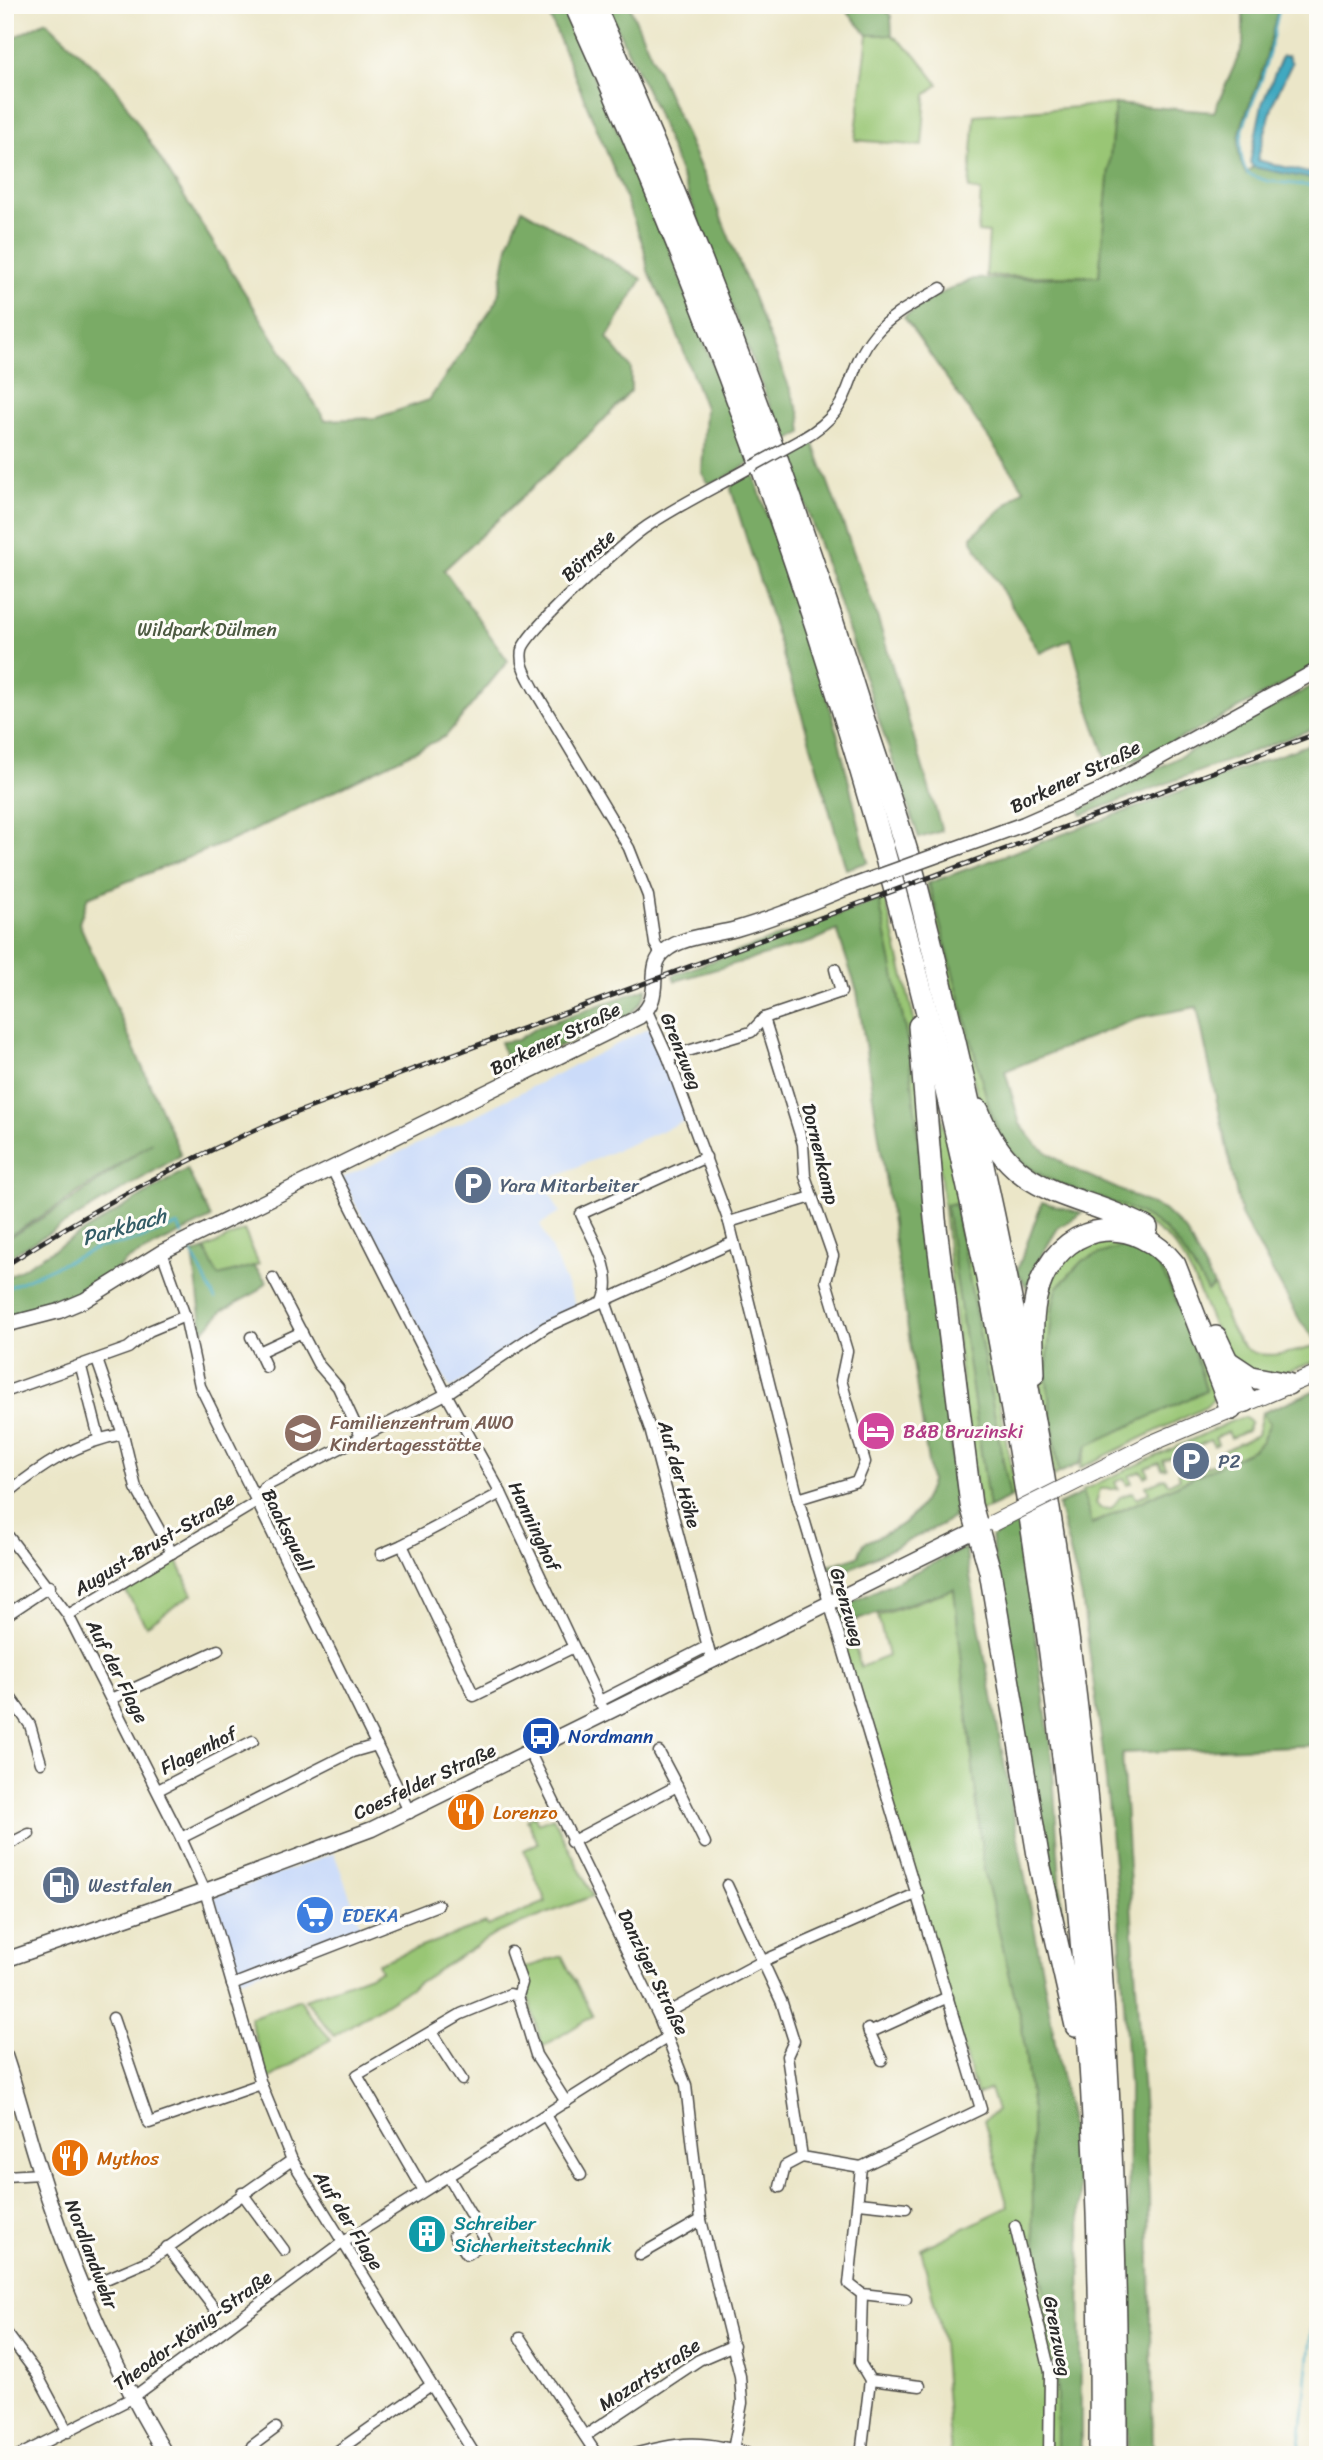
<svg xmlns="http://www.w3.org/2000/svg" width="1323" height="2460" font-family="Sriracha,sans-serif">
<style>
.built{fill:#cbdbf9}
.green{fill:#99c674;stroke:#627850;stroke-width:2}
.forest{fill:#7aab66;stroke:#526b48;stroke-width:2}
.water{fill:#41a9c1;stroke:#366a76;stroke-width:2}
.lines{fill:none;stroke-linecap:round;stroke-linejoin:round}
.stream{stroke:#41a9c1;stroke-width:2.5}
.minor-casing{stroke:#484743;stroke-width:13}
.tertiary-casing{stroke:#484743;stroke-width:17}
.secondary-casing{stroke:#484743;stroke-width:18}
.motorway-casing{stroke:#484743;stroke-width:24}
.minor{stroke:#fff;stroke-width:10}
.tertiary{stroke:#fff;stroke-width:14}
.secondary{stroke:#fff;stroke-width:16}
.motorway{stroke:#fff;stroke-width:21}
.rail-casing{stroke:#2b2b2b;stroke-width:5}
.rail{stroke:#fdfcf7;stroke-width:2.5;stroke-dasharray:8;stroke-linecap:butt}
.minor-bridge-casing{stroke:#484743;stroke-width:13;stroke-linecap:butt}
.tertiary-bridge-casing{stroke:#484743;stroke-width:17;stroke-linecap:butt}
.secondary-bridge-casing{stroke:#484743;stroke-width:18;stroke-linecap:butt}
.minor-bridge{stroke:#fff;stroke-width:10}
.tertiary-bridge{stroke:#fff;stroke-width:14}
.secondary-bridge{stroke:#fff;stroke-width:16}
.labels{text-anchor:middle;stroke-width:6;stroke-linejoin:round;paint-order:stroke}
.street-label{font-size:19px;fill:#2b2b2b;stroke:#fdfcf7}
.park-label{font-size:19px;fill:#4c5a41;stroke:#fdfcf7}
.service-label{font-size:19px;fill:#4e5e75;stroke:#fdfcf7;text-anchor:start}
.education-label{font-size:19px;fill:#785e54;stroke:#fdfcf7;text-anchor:start}
.hotel-label{font-size:19px;fill:#b23c85;stroke:#fdfcf7;text-anchor:start}
.transit-label{font-size:19px;fill:#164399;stroke:#fdfcf7;text-anchor:start}
.food-label{font-size:19px;fill:#c56008;stroke:#fdfcf7;text-anchor:start}
.shop-label{font-size:19px;fill:#366cbe;stroke:#fdfcf7;text-anchor:start}
.culture-label{font-size:19px;fill:#0d838f;stroke:#fdfcf7;text-anchor:start}
.water-label{font-size:21px;font-style:italic;fill:#345d67;stroke:#fdfcf7}
</style>
<rect width="100%" height="100%" fill="#fdfcf7"/>
<filter id="ink" filterUnits="userSpaceOnUse"><feTurbulence type="fractalNoise" baseFrequency=".0143" numOctaves="2"/><feDisplacementMap in="SourceGraphic" scale="14" xChannelSelector="R" yChannelSelector="G"/><feConvolveMatrix kernelMatrix="1 2 1 2 8 2 1 2 1" color-interpolation-filters="sRGB"/></filter>
<filter id="wash" filterUnits="userSpaceOnUse"><feTurbulence type="fractalNoise" baseFrequency=".00686" numOctaves="4" result="noise"/><feDisplacementMap in="SourceGraphic" scale="28" xChannelSelector="R" yChannelSelector="G"/><feGaussianBlur stdDeviation="1.57" result="paint"/><feColorMatrix in="noise" values="0 0 0 0 0 0 0 0 0 0 0 0 0 0 0 0 0 1.4 0 .05"/><feComposite in="paint" operator="in"/></filter>
<g filter="url(#wash)">
<rect width="100%" height="100%" fill="#ebe6c8"/>
<!-- built -->
<g class="built">
<path d="M649,1028l4,2 36,89 -145,62 16,32 -20,11 38,86 -128,79 -108,-211 80,-36z"/>
<path d="M334,1853l29,78 -124,49 -25,-83z"/>
</g>
<!-- green -->
<g class="green">
<path d="M868,35h24l24,20 22,29 -12,11 -4,51 -67,-6z"/>
<path d="M1115,104l-16,172h-113l3,-43 -11,-1 3,-41 -12,-2 6,-74z"/>
<path d="M929,883l60,224c5,11 9,26 15,35 33,48 96,48 142,74 30,17 45,46 61,75l7,-5c26,71 30,79 104,60v14c-21,8 -51,22 -72,11 -32,-17 -46,-98 -74,-128 -47,-48 -127,-39 -170,-94 -23,-30 -29,-74 -38,-110 -13,-52 -26,-104 -38,-155z"/>
<path d="M885,898l30,126 49,492 -3,6 -9,-5 5,-14 -49,-459 -29,-143z"/>
<path d="M542,1037h7l11,9 -48,23 -6,-12 17,-4z"/>
<path d="M929,1062l41,180 46,253 -6,3 -55,-295 -9,2 43,303 -9,4 -16,-107z"/>
<path d="M244,1230l15,34 -41,13 -13,-28z"/>
<path d="M1110,1234l50,17 57,144 -11,12 -126,61 8,-23 118,-55 -9,-31 -35,-88 -8,-10 -71,-1 -26,28 -7,134 9,51 -5,3 -13,-80 -4,-68 19,-67z"/>
<path d="M1262,1413l8,10 -8,18 -9,9 -162,74 -8,-34 149,-69 12,-4 7,5 -4,9 -16,7 -3,-6 -13,6 3,6 -4,2 -4,-6 -12,6 2,6 -4,2 -3,-6 -12,5 2,7 -4,2 -3,-7 -13,6 3,7 -4,1 -3,-6 -13,5 3,7 -4,2 -4,-6 -12,5 3,7 -5,2 -3,-7 -9,4 3,7h-18l-4,14 4,5 11,1 9,-12 13,-5 3,6 13,-5 -3,-7 19,-8 3,6 12,-6 -2,-6 7,-4 3,7 10,-4 -3,-7 7,-3 4,6 15,-7 -2,-7 38,-18z"/>
<path d="M176,1558l16,36 -46,32 -21,-36z"/>
<path d="M954,1589l30,281 38,156 10,85 1,113 24,151v80h-106l-10,-124 -20,-82 87,-42 -24,-87 13,-9 -7,-22 -13,6 -142,-470 13,-2 13,44 27,-11 -10,-40z"/>
<path d="M534,1815l4,8 15,-6 40,79 -96,37 -163,103 -29,-37 76,-28 -3,-8 108,-40 2,3 58,-24 -22,-52 14,-7 -11,-23z"/>
<path d="M562,1956l31,60 -51,31 -21,-78z"/>
<path d="M300,1999l10,17 21,23 -64,41 -17,-62z"/>
</g>
<!-- forest -->
<g class="forest">
<path d="M545,5h17l105,238 83,220 -29,17 -13,3 -6,-10 3,-65 -34,-90 -23,-47 -4,-23 -24,-64z"/>
<path d="M606,5h23l81,185 90,224 2,19 -18,10 -129,-335z"/>
<path d="M841,5h40l10,11 1,19h-24z"/>
<path d="M1243,5h36c-6,23 -11,47 -18,70 -10,33 -35,64 -15,99l7,-7 65,13v485l-108,59 -99,48 -20,-57 -20,-76 -31,14 -68,-112v-5l52,-47 -120,-172 29,-20 40,-18 126,-3 16,-172 99,8 29,-66z"/>
<path d="M46,21l69,66 210,333 51,-2 53,-18 68,-99 12,-59 13,-33 120,70 -35,59 24,30v23l-36,38 -151,141 64,91 -62,75 -206,101 -152,60 -9,26 102,232 -176,104v-19l66,-39 81,-59 -92,63 -55,33v-1196z"/>
<path d="M812,439l66,180 64,212 -23,7 -131,-385z"/>
<path d="M753,472l81,248 34,142 -22,7 -38,-134 -77,-246 2,-6z"/>
<path d="M1318,683v44l-236,88 -2,-5z"/>
<path d="M1318,741v600h-1l-15,-17 -61,-109 -44,-208 -56,10 -136,54 15,53 17,21 32,22 95,43 21,20 29,56 -7,5c-16,-28 -31,-58 -61,-74 -46,-26 -109,-27 -142,-75 -6,-9 -10,-24 -15,-35l-60,-224z"/>
<path d="M879,900l29,144 49,459 -5,14 -9,7 -98,47 -9,2 -8,-7 30,-10 6,-13c34,-15 56,-23 67,-61l-74,-491 -20,-61 -26,12 -136,39 -2,-6z"/>
<path d="M647,988c-7,35 -58,45 -87,58 -14,-13 -22,-9 -32,5l-22,6 -6,-15 17,-2 19,-12z"/>
<path d="M187,1169l24,49 -82,41 -32,26 -28,15 -64,20v-41z"/>
<path d="M1042,1202l40,11 -24,15 -23,38 -8,22 -10,-17z"/>
<path d="M955,1203l55,295 -21,10 -43,-303z"/>
<path d="M1119,1247c13,1 24,5 34,14 21,19 45,100 53,130l-118,54 -9,19 -20,9 -13,-99 7,-69 4,-17 26,-28z"/>
<path d="M205,1249l13,27 36,-10 13,16 -10,10 -34,18 -20,22 -10,-78z"/>
<path d="M1318,1389v356l-196,8 27,444 4,258h-26l2,-368 -11,-184 -15,-151 -21,-154 -24,-93 25,-12 9,31 161,-74 9,-9 8,-18 -8,-10z"/>
<path d="M1020,1523l32,235 11,170 -37,-178 -35,-213z"/>
<path d="M965,1548l115,631 1,276h-24v-80l-24,-151 -1,-113 -10,-85 -38,-156 -30,-281 -106,34h-6l-2,-11 8,-8z"/>
</g>
<!-- water -->
<path class="water" d="M1282,56h6l4,7 -17,35 -18,62 51,13 10,-4v11l-65,-13 -3,-5 12,-58z"/>
<g class="lines">
<!-- stream -->
<g class="stream">
<path d="M1280,5c-5,23 -10,47 -17,70 -9,32 -35,65 -15,99l19,7 45,5"/>
<path d="M188,1245l27,54"/>
<path d="M5,1289l92,-41 40,-8 41,-15 5,11"/>
<path d="M1299,2455l19,-190"/>
</g>
</g>
</g>
<g filter="url(#ink)">
<g class="lines">
<defs>
<g id="minor">
<path d="M800,440c61,-34 40,-63 75,-106 16,-20 45,-33 66,-46"/>
<path d="M661,954l-6,-10 -7,-48 -19,-48 -95,-159c-6,-12 -15,-24 -12,-39 3,-18 105,-111 124,-123 34,-23 72,-41 107,-61"/>
<path d="M647,1011l21,46 61,165 69,277 183,610 -120,58"/>
<path d="M764,1018l39,126 2,32 28,80 -7,25 21,70 -6,29 24,82 -8,19 -59,18"/>
<path d="M668,1057l83,-25 13,-14 77,-26 -6,-23"/>
<path d="M706,1157l-125,57c11,25 34,58 23,84l46,131 62,233"/>
<path d="M332,1169l114,225 55,99 105,222"/>
<path d="M729,1222l83,-25"/>
<path d="M162,1252l23,64 15,70 210,427"/>
<path d="M273,1278l45,86 20,23 24,52"/>
<path d="M251,1337l8,15"/>
<path d="M97,1360l26,74 13,54 36,65"/>
<path d="M81,1367l18,71"/>
<path d="M266,1367l-7,-15 43,-20"/>
<path d="M5,1392l123,-44 21,-17 36,-15"/>
<path d="M501,1493l-99,52 72,151 98,-48"/>
<path d="M5,1495c36,-29 72,-53 118,-61"/>
<path d="M5,1532l63,83 113,223 24,53 56,193 31,76 183,295"/>
<path d="M381,1554l21,-9"/>
<path d="M68,1615l187,-112 9,-16 182,-93 100,-67 188,-85"/>
<path d="M5,1616l45,-30"/>
<path d="M5,1690l25,35 11,38"/>
<path d="M113,1698l105,-48"/>
<path d="M598,1702l110,-56"/>
<path d="M659,1752l18,34"/>
<path d="M530,1753l129,264 27,68 15,135 39,156 2,27 -10,52"/>
<path d="M158,1790l95,-49"/>
<path d="M181,1838l171,-86 25,-7"/>
<path d="M571,1842l106,-56 28,57"/>
<path d="M5,1846l24,-12"/>
<path d="M727,1885l55,118 12,38 -7,15 15,101 59,10 -12,117 13,10 -2,69 10,17 -9,75"/>
<path d="M511,1952l11,31 -4,13"/>
<path d="M232,1985l206,-80"/>
<path d="M659,2017l104,-56 155,-68"/>
<path d="M113,2018l36,105 112,-39"/>
<path d="M868,2029l14,31"/>
<path d="M431,2032l31,48"/>
<path d="M869,2033l79,-36"/>
<path d="M545,2115l36,60"/>
<path d="M5,2176l36,-2"/>
<path d="M448,2176l38,65 -19,13 -13,-19 20,-12"/>
<path d="M780,2187l5,-21 17,-9"/>
<path d="M423,2189l-66,-114 104,-61 49,-20 8,2 18,59 30,47"/>
<path d="M242,2193l42,57"/>
<path d="M859,2203l47,5"/>
<path d="M1015,2226l35,146 -1,83"/>
<path d="M167,2247l47,61"/>
<path d="M640,2255l61,-35"/>
<path d="M83,2289l67,-29 142,-100"/>
<path d="M862,2294l44,5"/>
<path d="M5,2331l32,43 31,58"/>
<path d="M520,2338l77,117"/>
<path d="M870,2380l50,6"/>
<path d="M585,2436l114,-76 35,-15"/>
<path d="M20,2455l112,-57 210,-155 326,-206"/>
<path d="M259,2455l-7,-9 24,-18"/>
<path d="M332,2455l99,-70"/>
<path d="M629,2455c53,-13 71,-17 124,0"/>
</g>
<g id="tertiary">
<path d="M949,851l75,-27 73,-32 221,-122"/>
<path d="M5,1325l54,-14 26,-11 77,-48 477,-235c27,-21 5,-49 26,-66 17,-15 50,-16 71,-22 38,-11 75,-26 111,-41"/>
<path d="M5,1960l200,-69 167,-62 605,-299"/>
<path d="M5,2056c11,32 19,64 29,97 32,105 75,208 132,302"/>
</g>
<path id="secondary" d="M1093,1473l59,-30 166,-70"/>
<g id="motorway">
<path d="M575,5c348,767 533,1607 525,2450"/>
<path d="M594,5c104,233 194,469 269,712 19,60 42,120 57,181 59,234 110,471 144,709 39,280 53,565 53,848"/>
<path d="M919,1026l16,193 36,286 19,66 50,296 36,159"/>
<path d="M978,1110c34,91 97,80 169,118"/>
<path d="M1216,1337l30,64"/>
<path d="M1230,1363l21,14 37,7"/>
<path d="M1034,1374c-1,-30 -5,-66 8,-95 27,-61 94,-64 133,-14l56,144"/>
</g>
</defs>
<!-- minor casing -->
<use href="#minor" class="minor-casing"/>
<!-- tertiary casing -->
<use href="#tertiary" class="tertiary-casing"/>
<!-- secondary casing -->
<use href="#secondary" class="secondary-casing"/>
<!-- motorway casing -->
<use href="#motorway" class="motorway-casing"/>
<!-- minor -->
<use href="#minor" class="minor"/>
<!-- tertiary -->
<use href="#tertiary" class="tertiary"/>
<!-- secondary -->
<use href="#secondary" class="secondary"/>
<!-- motorway -->
<use href="#motorway" class="motorway"/>
<defs>
<path id="rail" d="M5,1266c91,-60 185,-109 285,-151l1028,-382"/>
</defs>
<!-- rail casing -->
<use href="#rail" class="rail-casing"/>
<!-- rail -->
<use href="#rail" class="rail"/>
<defs>
<path id="minor-bridge" d="M753,466l47,-26"/>
<path id="tertiary-bridge" d="M847,888l102,-37"/>
<path id="secondary-bridge" d="M993,1523l100,-50"/>
</defs>
<!-- minor-bridge casing -->
<use href="#minor-bridge" class="minor-bridge-casing"/>
<!-- tertiary-bridge casing -->
<use href="#tertiary-bridge" class="tertiary-bridge-casing"/>
<!-- secondary-bridge casing -->
<use href="#secondary-bridge" class="secondary-bridge-casing"/>
<!-- minor-bridge -->
<use href="#minor-bridge" class="minor-bridge"/>
<!-- tertiary-bridge -->
<use href="#tertiary-bridge" class="tertiary-bridge"/>
<!-- secondary-bridge -->
<use href="#secondary-bridge" class="secondary-bridge"/>
</g>
</g>
<!-- icons -->
<defs>
<symbol id="parking-disc" viewBox="-11 -11 22 22"><circle r="9.5" fill="#5c6f8a" stroke="#fdfcf7"/><path d="M-3.5-5.5H1a3.5 3.5 0 0 1 0 7H-1V5.5H-3.5ZM-1-3.4V-.6H.8a1.4 1.4 0 0 0 0-2.8Z" fill="#fff"/></symbol>
<symbol id="hotel-disc" viewBox="-11 -11 22 22"><circle r="9.5" fill="#d1479c" stroke="#fdfcf7"/><path d="M-6-4.5h1.5V1H6V5H4.5V3h-9V5H-6ZM-4 0a1.8 1.8 0 1 1 3.6 0ZM.5 0V-2.5h3Q6-2.5 6 0Z" fill="#fff"/></symbol>
<symbol id="school-disc" viewBox="-11 -11 22 22"><circle r="9.5" fill="#8d6e63" stroke="#fdfcf7"/><path d="M0-5L7-2L0 1L-7-2ZM-4 1L0 2.5L4 1V4Q0 6-4 4Z" fill="#fff"/></symbol>
<symbol id="bus-disc" viewBox="-11 -11 22 22"><circle r="9.5" fill="#1a4fb4" stroke="#fdfcf7"/><path d="M-5-6H5V4H4V6H2V4H-2V6H-4V4H-5ZM-3.5-4V0h7V-4ZM-3.5 1.2v1.5H-2V1.2ZM2 1.2v1.5H3.5V1.2Z" fill="#fff"/></symbol>
<symbol id="restaurant-disc" viewBox="-11 -11 22 22"><circle r="9.5" fill="#e8710a" stroke="#fdfcf7"/><path d="M-5-6h1v4h1v-4h1v4h1v-4h1v5L-1.5 .5V6h-2V.5L-5-1ZM5-6V6H3V1.5H1.5Q1.5-4 5-6Z" fill="#fff"/></symbol>
<symbol id="fuel-disc" viewBox="-11 -11 22 22"><circle r="9.5" fill="#5c6f8a" stroke="#fdfcf7"/><path d="M-5.5-6h7V0h2V4h1.3V-2.5L3-4.5l.8-.8L6-3V5H2.5V1h-1V6h-7ZM-4.2-4.7v3.2H.2V-4.7Z" fill="#fff"/></symbol>
<symbol id="supermarket-disc" viewBox="-11 -11 22 22"><circle r="9.5" fill="#3f7fe0" stroke="#fdfcf7"/><path d="M-6-5.5h2.5l.6 2H6L4.5 2H-2.5L-4.4-4H-6ZM-1.5 3.2a1.3 1.3 0 1 0 .1 0ZM3 3.2a1.3 1.3 0 1 0 .1 0Z" fill="#fff"/></symbol>
<symbol id="building-disc" viewBox="-11 -11 22 22"><circle r="9.5" fill="#0f9aa8" stroke="#fdfcf7"/><path d="M-4-6H4V6H1V3H-1V6H-4ZM-2.5-4.3h1.7v1.8h-1.7ZM.8-4.3h1.7v1.8H.8ZM-2.5-1h1.7V.8h-1.7ZM.8-1h1.7V.8H.8Z" fill="#fff"/></symbol>
</defs>
<g fill-rule="evenodd">
<use href="#parking-disc" x="451" y="1163" width="44" height="44"/>
<use href="#hotel-disc" x="854" y="1409" width="44" height="44"/>
<use href="#school-disc" x="281" y="1411" width="44" height="44"/>
<use href="#parking-disc" x="1169" y="1439" width="44" height="44"/>
<use href="#bus-disc" x="519" y="1714" width="44" height="44"/>
<use href="#restaurant-disc" x="444" y="1790" width="44" height="44"/>
<use href="#fuel-disc" x="39" y="1863" width="44" height="44"/>
<use href="#supermarket-disc" x="293" y="1893" width="44" height="44"/>
<use href="#restaurant-disc" x="48" y="2136" width="44" height="44"/>
<use href="#building-disc" x="405" y="2212" width="44" height="44"/>
</g>
<g class="labels">
<!-- street labels -->
<g class="street-label">
<text transform="translate(588 555) rotate(-43)" y="7">Börnste</text>
<text transform="translate(1075 776) rotate(-26)" y="7">Borkener Straße</text>
<text transform="translate(555 1038) rotate(-26)" y="7">Borkener Straße</text>
<text transform="translate(682 1051) rotate(68)" y="7">Grenzweg</text>
<text transform="translate(821 1154) rotate(76)" y="7">Dornenkamp</text>
<text transform="translate(680 1474) rotate(74)" y="7">Auf der Höhe</text>
<text transform="translate(535 1526) rotate(65)" y="7">Hanninghof</text>
<text transform="translate(288 1530) rotate(63)" y="7">Baaksquell</text>
<text transform="translate(154 1543) rotate(-31)" y="7">August-Brust-Straße</text>
<text transform="translate(848 1607) rotate(74)" y="7">Grenzweg</text>
<text transform="translate(118 1671) rotate(63)" y="7">Auf der Flage</text>
<text transform="translate(198 1750) rotate(-27)" y="7">Flagenhof</text>
<text transform="translate(424 1781) rotate(-25)" y="7">Coesfelder Straße</text>
<text transform="translate(654 1972) rotate(64)" y="7">Danziger Straße</text>
<text transform="translate(349 2220) rotate(58)" y="7">Auf der Flage</text>
<text transform="translate(92 2254) rotate(69)" y="7">Nordlandwehr</text>
<text transform="translate(192 2330) rotate(-36)" y="7">Theodor-König-Straße</text>
<text transform="translate(1058 2336) rotate(79)" y="7">Grenzweg</text>
<text transform="translate(649 2374) rotate(-33)" y="7">Mozartstraße</text>
</g>
<!-- park labels -->
<g class="park-label">
<text x="207" y="636">Wildpark Dülmen</text>
</g>
<!-- service labels -->
<g class="service-label">
<text x="500" y="1192">Yara Mitarbeiter</text>
<text x="1218" y="1468">P2</text>
<text x="88" y="1892">Westfalen</text>
</g>
<!-- education labels -->
<g class="education-label">
<text x="330" y="1429">Familienzentrum AWO<tspan x="330" dy="22">Kindertagesstätte</tspan></text>
</g>
<!-- hotel labels -->
<g class="hotel-label">
<text x="903" y="1438">B&amp;B Bruzinski</text>
</g>
<!-- transit labels -->
<g class="transit-label">
<text x="568" y="1743">Nordmann</text>
</g>
<!-- food labels -->
<g class="food-label">
<text x="493" y="1819">Lorenzo</text>
<text x="97" y="2165">Mythos</text>
</g>
<!-- shop labels -->
<g class="shop-label">
<text x="342" y="1922">EDEKA</text>
</g>
<!-- culture labels -->
<g class="culture-label">
<text x="454" y="2230">Schreiber<tspan x="454" dy="22">Sicherheitstechnik</tspan></text>
</g>
<!-- water labels -->
<g class="water-label">
<text transform="translate(124 1227) rotate(-16)" y="7">Parkbach</text>
</g>
</g>
<!-- margin -->
<rect width="1323" height="2460" fill="none" stroke="#fdfcf7" stroke-width="28"/>
</svg>
